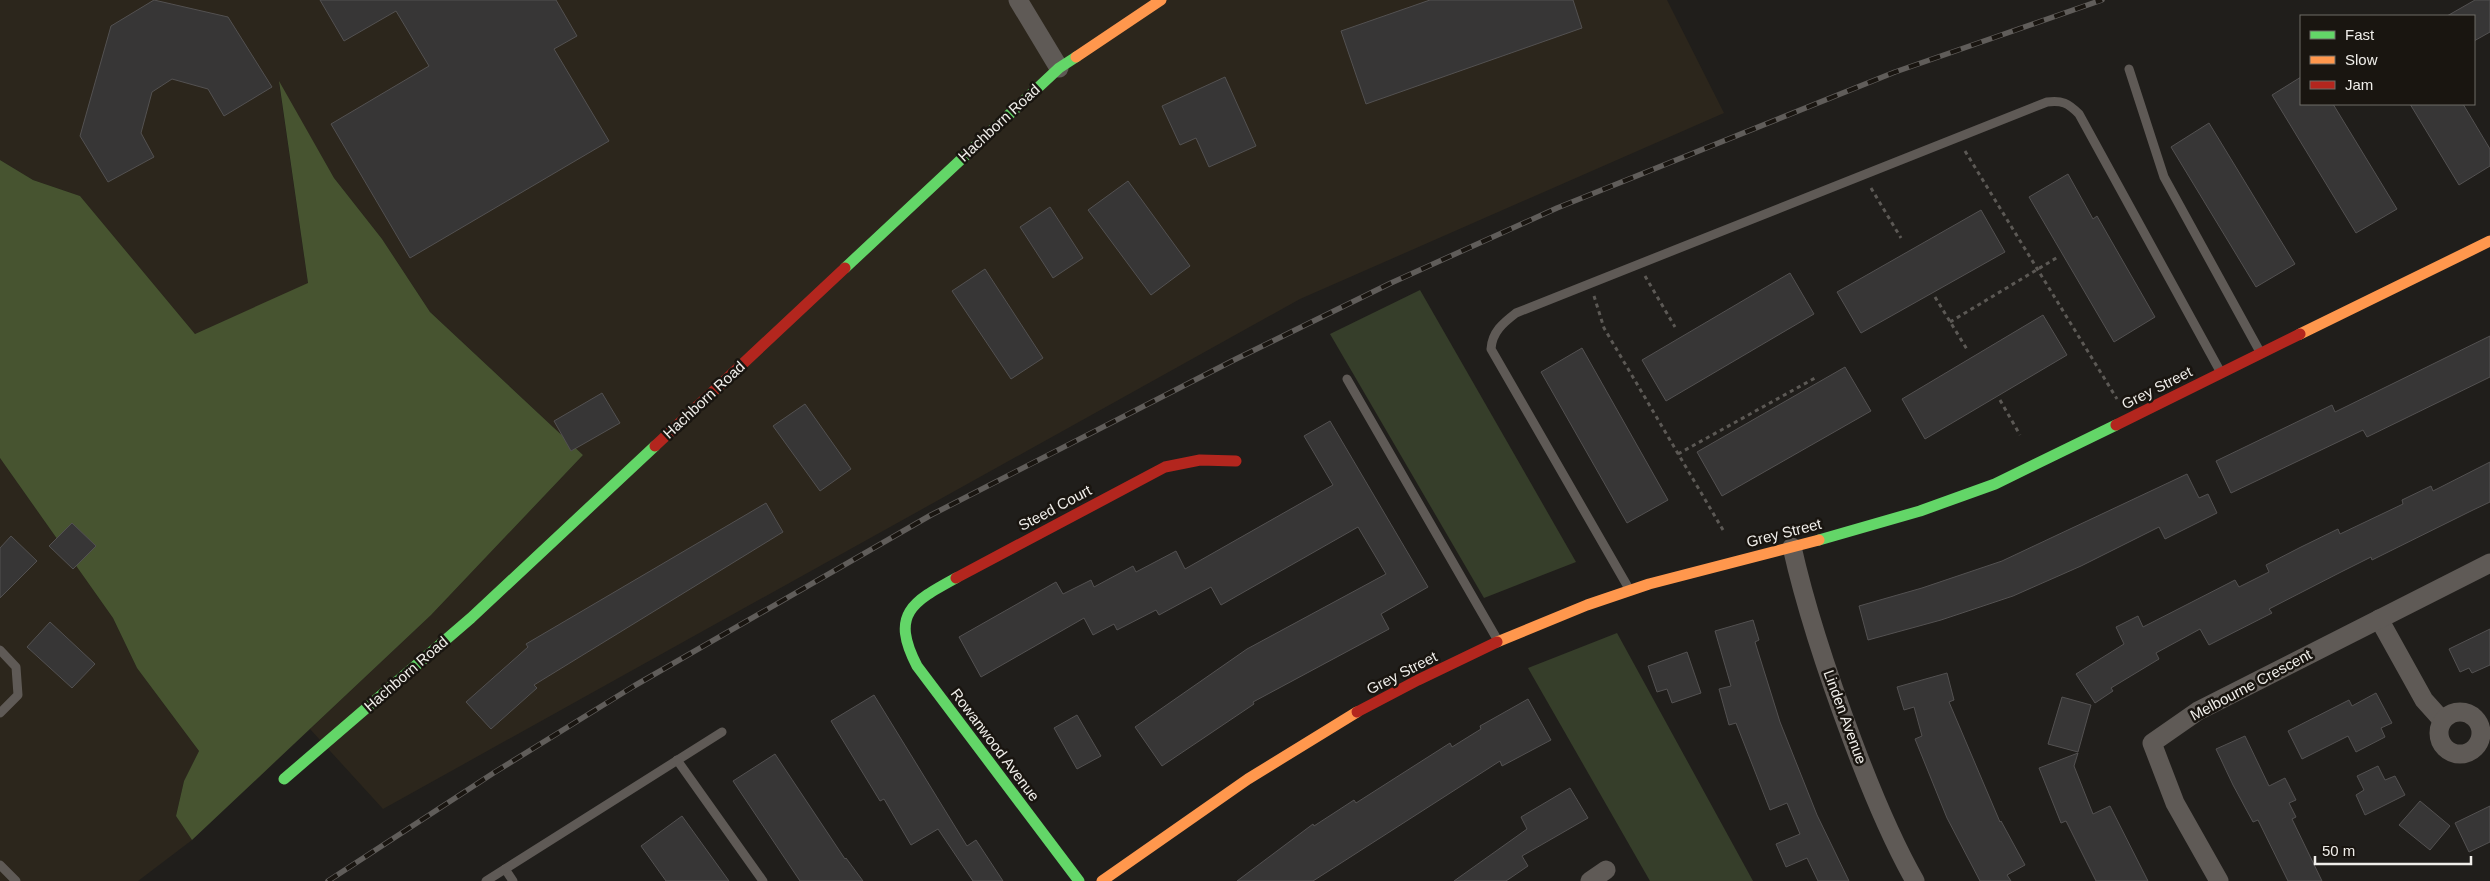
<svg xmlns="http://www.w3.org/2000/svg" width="2490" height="881" font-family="Arial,sans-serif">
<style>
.built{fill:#2c261c}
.green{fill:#363e2a}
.forest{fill:#475430}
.building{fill:#373636;stroke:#535151}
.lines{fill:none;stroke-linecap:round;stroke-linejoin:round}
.path{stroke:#5c5955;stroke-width:3;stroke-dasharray:4 4;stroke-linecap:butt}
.lane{stroke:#5f5a56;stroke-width:9}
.street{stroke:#5f5a56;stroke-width:19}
.fast{stroke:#63d668;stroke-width:11}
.slow{stroke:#ff974d;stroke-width:11}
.jam{stroke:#b3261e;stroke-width:11}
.rail-casing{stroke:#605d5a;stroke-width:5.5}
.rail{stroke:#191510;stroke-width:4;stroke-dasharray:11;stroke-linecap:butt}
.labels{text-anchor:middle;stroke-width:5;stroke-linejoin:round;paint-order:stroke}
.street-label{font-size:15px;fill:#f0eeea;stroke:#191510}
</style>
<rect width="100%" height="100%" fill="#201e1b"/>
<!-- built -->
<g class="built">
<path d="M0,0h1667l57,113 -424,186 -917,510 -73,-80 121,-114 152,-160 -153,-143 -48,-73 -48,-61 -55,-95 29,201 -113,50 -115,-138 -47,-16 -33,-20z"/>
<path d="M0,458l113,160 24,50 62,83 -15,30 -8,35 16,24 -54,41h-138z"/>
</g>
<!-- green -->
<g class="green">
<path d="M1420,290l156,272 -92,36 -154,-264z"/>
<path d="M1617,633l136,248h-103l-122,-213z"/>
</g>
<!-- forest -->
<path class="forest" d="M279,81l55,97 48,61 48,73 153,143 -152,160 -239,225 -16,-24 8,-35 15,-30 -62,-83 -24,-50 -113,-160v-298l33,20 47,16 115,138 113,-51z"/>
<!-- building -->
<g class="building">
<path d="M154,0l74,17 44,70 -48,29 -16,-27 -36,-10 -20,13 -11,41 13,24 -46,25 -28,-46 31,-110z"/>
<path d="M320,0h236l21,36 -23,13 55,92 -199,117 -79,-134 98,-58 -33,-55 -52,30z"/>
<path d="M1430,0h143l9,28 -216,76 -25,-73z"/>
<path d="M2475,0h15v32l-16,9v-25h-27z"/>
<path d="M1225,77l31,69 -47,21 -13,-29 -16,7 -18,-39z"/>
<path d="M2301,77v27h32l64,105 -41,24 -84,-138z"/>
<path d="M2410,104h53l27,45v17l-31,19z"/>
<path d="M2209,123l86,141 -39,23 -85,-140z"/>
<path d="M2068,174l25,45 4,-3 58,101 -41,25 -85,-145z"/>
<path d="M1128,181l62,85 -39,29 -63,-85z"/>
<path d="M1050,207l33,51 -30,20 -33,-51z"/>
<path d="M1981,210l24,42 -144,81 -24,-41z"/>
<path d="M985,269l58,89 -32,21 -59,-88z"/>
<path d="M1790,273l24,41 -148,87 -24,-41z"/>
<path d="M2043,315l24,40 -142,84 -23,-40z"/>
<path d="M2490,336v41l-123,60 -4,-7 -132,63 -15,-32 116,-56 3,7z"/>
<path d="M1582,348l86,152 -41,23 -86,-151z"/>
<path d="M1845,367l26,44 -149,85 -25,-44z"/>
<path d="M602,393l18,30 -49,28 -17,-30z"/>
<path d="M805,404l46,65 -31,22 -47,-65z"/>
<path d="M1330,421l98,166 -47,27 8,15 -136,73 1,2 -92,62 -27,-39 112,-78 139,-75 -28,-47 -137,78 -10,-18 -52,28 -3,-5 -39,20 -3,-6 -21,11 -9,-17 -103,59 -22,-40 97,-55 7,12 28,-14 3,7 39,-21 3,6 40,-21 9,18 148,-84 -29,-49z"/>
<path d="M2490,462v40l-17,8 -101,50 -1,-3 -30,15 -72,37 3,4 -63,32 -9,-16 -44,24 3,6 -48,29 2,3 -18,12 -19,-29 48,-30 -8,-17 22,-11 5,11 92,-47 4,7 30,-15 -3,-7 35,-18 37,-18 2,5 63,-30 -1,-4 29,-14 2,5z"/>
<path d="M2187,474l12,24 9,-4 9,19 -52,26 -6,-12 -78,39 -68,30 -72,24 -73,20 -9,-34 63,-18 80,-27z"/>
<path d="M766,503l17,29 -249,153 3,3 -46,41 -25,-27 62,-55 -2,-3z"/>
<path d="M72,523l24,23 -23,23 -24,-23z"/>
<path d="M11,536l26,25 -37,37v-50z"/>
<path d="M1753,620l6,20 -4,2 25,80 37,93 32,66h-31l-11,-23 -21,9 -10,-23 24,-10 -13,-31 -17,7 -34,-87 -7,2 -10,-36 12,-3 -16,-55z"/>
<path d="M50,622l45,42 -23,24 -45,-41z"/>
<path d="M2490,629v36l-18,8 -3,-5 -9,4 -11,-23z"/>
<path d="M1687,652l14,41 -29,10 -5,-14 -10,3 -9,-26z"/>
<path d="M1947,673l7,27 -5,2 51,120 1,-1 24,44 -18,10 4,6h-31l-33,-63 -32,-79 7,-3 -8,-29 -10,3 -7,-23z"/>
<path d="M2376,693l16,30 -11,5 4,9 -29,15 -8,-16 -46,23 -14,-28 61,-31 3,6z"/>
<path d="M874,695l93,151 9,-6 27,41h-30l-35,-52 -27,16 -27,-46 -4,2 -49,-80z"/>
<path d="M2062,697l29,8 -13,47 -30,-8z"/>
<path d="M1528,699l23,41 -49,26 -2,-5 -187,120h-76l76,-57 1,2 40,-26 2,3 94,-60 2,4 29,-18 -1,-3z"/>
<path d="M1077,715l24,41 -24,13 -23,-41z"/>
<path d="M2245,736l24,50 16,-8 11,22 -7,3 7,14 -4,2 30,62h-34l-30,-61 -5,2 -20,-37 -17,-36z"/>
<path d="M2078,753l-4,13 19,48 17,-8 38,75h-52l-30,-60 -5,2 -22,-55z"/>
<path d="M775,754l70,105 1,-1 17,23h-63l-67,-100z"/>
<path d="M2378,766l7,14 10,-4 10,19 -40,20 -9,-20 8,-5 -7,-14z"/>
<path d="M1570,788l18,30 -66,38 6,10 -22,15h-52l73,-52 -6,-12z"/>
<path d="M2420,801l30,25 -20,24 -31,-25z"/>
<path d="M2490,806v36l-21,10 -14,-29z"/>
<path d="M682,816l47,65h-63l-25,-35z"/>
</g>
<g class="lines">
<!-- path -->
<g class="path">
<path d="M1965,151l152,248"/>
<path d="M1871,188l30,50"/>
<path d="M1645,276l30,51"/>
<path d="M1594,296l10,32 119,202"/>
<path d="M1935,297l33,54"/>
<path d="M1950,322l108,-65"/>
<path d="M2000,400l20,35"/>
<path d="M1678,454l137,-76"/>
</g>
<!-- lane -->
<g class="lane">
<path d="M2129,69l35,108 95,173"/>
<path d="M1347,379l150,260"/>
<path d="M1628,587l-137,-238c1,-17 12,-26 25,-36l531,-211c15,-2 21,1 32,12l141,257"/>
<path d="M0,650l16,17 2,28 -18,18"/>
<path d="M677,760l86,121"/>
<path d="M0,865l16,16"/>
<path d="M505,869l8,12"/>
<path d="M486,881l236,-149"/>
</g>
<!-- street -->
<g class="street">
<path d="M1018,0l41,68"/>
<path d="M1792,547c15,67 37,131 61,195 18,48 37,95 62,139"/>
<path d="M2379,619l45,81 18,20"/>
<circle cx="2460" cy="733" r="21"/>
<path d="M1590,881l16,-11"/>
<path d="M2219,881l-44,-78 -23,-60 46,-32 292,-148"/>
</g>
<!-- fast -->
<g class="fast">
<path d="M845,268l214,-200 17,-11"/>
<path d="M1819,540l101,-29 75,-27 121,-59"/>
<path d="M956,578c-44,24 -66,36 -39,88l162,215"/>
<path d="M284,779l187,-161 184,-172"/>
</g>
<!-- slow -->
<g class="slow">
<path d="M1076,57l85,-57"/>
<path d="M2300,334l190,-93"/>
<path d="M1497,642l90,-37 62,-21 170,-44"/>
<path d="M1102,881l146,-102 109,-67"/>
</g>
<!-- jam -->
<g class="jam">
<path d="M2116,425l184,-91"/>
<path d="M655,446l190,-178"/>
<path d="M956,578l209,-111 35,-7 36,1"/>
<path d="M1357,712l61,-32 79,-38"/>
</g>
<defs>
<path id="rail" d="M328,881l167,-109 139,-86 297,-171 305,-156 155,-76 166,-75 338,-136 207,-72"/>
</defs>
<!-- rail casing -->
<use href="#rail" class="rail-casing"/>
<!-- rail -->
<use href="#rail" class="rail"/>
</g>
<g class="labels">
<!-- street labels -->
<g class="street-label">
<text transform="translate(999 123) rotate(-43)" y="5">Hachborn Road</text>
<text transform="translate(2157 388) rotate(-27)" y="5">Grey Street</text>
<text transform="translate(704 400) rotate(-43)" y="5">Hachborn Road</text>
<text transform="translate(1055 508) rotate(-28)" y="5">Steed Court</text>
<text transform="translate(1784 533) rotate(-14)" y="5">Grey Street</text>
<text transform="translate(1402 673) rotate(-27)" y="5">Grey Street</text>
<text transform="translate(406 674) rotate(-41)" y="5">Hachborn Road</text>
<text transform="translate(2251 685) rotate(-28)" y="5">Melbourne Crescent</text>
<text transform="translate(1845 717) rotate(70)" y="5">Linden Avenue</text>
<text transform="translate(995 745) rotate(53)" y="5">Rowanwood Avenue</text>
</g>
</g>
<!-- legend -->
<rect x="2300" y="15" width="175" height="90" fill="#191510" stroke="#6f6c67"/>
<rect x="2310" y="31" width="25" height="8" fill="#63d668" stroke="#6f6c67"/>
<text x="2345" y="40" font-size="15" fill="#f0eeea">Fast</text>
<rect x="2310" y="56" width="25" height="8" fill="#ff974d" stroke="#6f6c67"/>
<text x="2345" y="65" font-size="15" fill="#f0eeea">Slow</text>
<rect x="2310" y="81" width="25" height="8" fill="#b3261e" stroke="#6f6c67"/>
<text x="2345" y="90" font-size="15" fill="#f0eeea">Jam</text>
<!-- scale -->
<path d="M2315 856v8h156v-8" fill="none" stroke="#f0eeea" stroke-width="2.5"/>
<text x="2322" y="856" font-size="15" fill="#f0eeea" stroke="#191510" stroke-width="4" paint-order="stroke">50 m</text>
</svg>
